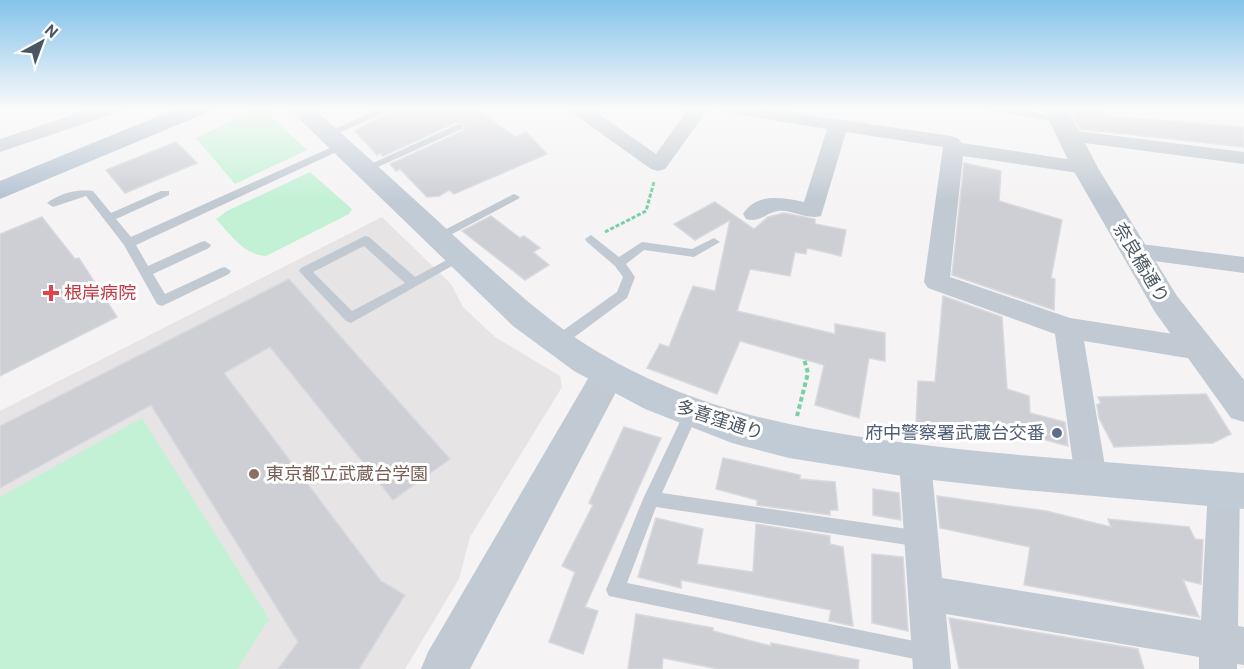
<svg xmlns="http://www.w3.org/2000/svg" width="1244" height="669" font-family="Overpass,'Noto Sans JP',sans-serif">
<style>
.education{fill:#e6e4e5}
.green{fill:#c3f1d5}
.building{fill:#cdcfd5;stroke:#d7d9de;stroke-width:1.5}
.lines{fill:none;stroke-linecap:round;stroke-linejoin:round}
.path-far1{stroke:#7ad0a6;stroke-width:3;stroke-dasharray:4 2;stroke-linecap:butt}
.path{stroke:#7ad0a6;stroke-width:4;stroke-dasharray:4.5 3;stroke-linecap:butt}
.service{fill:#c1cad2;fill-rule:evenodd}
.minor{fill:#c1cad2;fill-rule:evenodd}
.tertiary{fill:#c1cad2;fill-rule:evenodd}
.secondary{fill:#c1cbd6;fill-rule:evenodd}
.primary{fill:#b3c2d1;fill-rule:evenodd}
.health-dot{fill:#e0444e;stroke:#fff;stroke-width:2}
.service-dot{fill:#5c6f8a;stroke:#fff;stroke-width:2}
.education-dot{fill:#8d6e63;stroke:#fff;stroke-width:2}
.labels{text-anchor:middle;stroke-width:6;stroke-linejoin:round;paint-order:stroke}
.street-label{font-size:18px;fill:#4a5661;stroke:#fff}
.health-label{font-size:18px;fill:#be3a42;stroke:#fff;text-anchor:start}
.service-label{font-size:18px;fill:#4e5e75;stroke:#fff;text-anchor:end}
.education-label{font-size:18px;fill:#785e54;stroke:#fff;text-anchor:start}
</style>
<rect width="100%" height="100%" fill="#f5f3f3"/>
<!-- education -->
<path class="education" d="M382,217l69,67 12,23 32,30 65,39 2,11 -92,150 -11,42 -54,90h-405v-258z"/>
<!-- green -->
<g class="green">
<path d="M264,110l43,40 -72,34 -39,-46 57,-27z"/>
<path d="M310,172l42,37 -3,5 -83,42c-22,-1 -35,-21 -50,-37l11,-8z"/>
<path d="M142,418l127,201 -32,50h-237v-172z"/>
</g>
<!-- building -->
<g class="building">
<path d="M396,108h78l42,29 10,-5 21,22 -93,40 -5,-4 -10,6 -12,1 -27,-28 -4,2 -6,-7 73,-33 1,-7 -7,-2 -74,34 -3,-3 -3,2 -22,-24z"/>
<path d="M1069,108h32l4,8 139,11v20l-164,-18z"/>
<path d="M176,142l21,21 -72,30 -19,-23z"/>
<path d="M964,163l37,8 -2,30 63,19 -11,58 4,1 -1,31 -102,-35z"/>
<path d="M715,202l39,27 14,-12 16,-4 31,6v5l31,6 -5,26 -34,-8 -1,6 -11,-2 -5,24 -40,-7 -13,42 98,23v-10l50,9v28l-16,-3 -10,60 -44,-13 9,-40 -84,-24 -23,53 -70,-26 13,-24 9,3 24,-61 22,5 15,-71 -35,20 -21,-16z"/>
<path d="M491,216l29,22 4,-2 16,12 -7,4 16,13 -24,15 -63,-49z"/>
<path d="M42,217l33,42 4,-1 38,59 -117,59v-142z"/>
<path d="M289,279l161,180 -57,41 -123,-153 -46,26 157,208 24,14 -46,74h-81l20,-27 -147,-237 -151,83v-62z"/>
<path d="M943,296l59,21 5,72 22,7 1,17 35,9 3,24 -37,-10v6l-28,-9 -5,8 -61,-8 -21,-11 2,-41 17,1z"/>
<path d="M1206,394l25,40 -18,9 -99,4 -15,-29 -2,-13 4,-2 -3,-6z"/>
<path d="M624,427l37,11 -76,169 13,4 -15,43 -34,-12 26,-70 -13,-6 31,-61 -4,-2z"/>
<path d="M723,458l77,17v4l35,3 3,28h-8v5l-73,-10v-5l-41,-11z"/>
<path d="M873,489l26,4 2,27 -28,-5z"/>
<path d="M937,496l109,15 65,16 -3,-8 81,8 6,12 8,1 -2,44 -18,-4 16,37 -175,-32 6,-38 -90,-19z"/>
<path d="M656,518l47,11 -6,35 56,8 3,-48 74,12v8l13,3 10,79 -24,-5 2,-11 -150,-30v8l-43,-11z"/>
<path d="M872,554l31,3 5,74 -36,-8z"/>
<path d="M636,614l77,14v3l58,15v-3l88,17 -1,9h-140l-55,-11 -1,11h-34z"/>
<path d="M949,618l189,31 6,20h-185z"/>
</g>
<g class="lines">
<!-- path-far1 -->
<path class="path-far1" d="M605,232l41,-21 8,-29"/>
<!-- path -->
<path class="path" d="M797,416l11,-43 -4,-14"/>
<!-- service -->
<g class="service">
<path d="M381,108h13l-62,28h-8l-1,-2z"/>
<path d="M987,108h21l51,8 5,3 -5,3 -67,-11z"/>
<path d="M458,124l4,1v4l-93,42 -4,1 -5,-3z"/>
<path d="M341,143l4,1v4l-209,97 12,21 53,-24 4,-1 6,4 -2,3 -56,26 12,20 56,-26 4,-1 6,4 -2,3 -67,32 -5,-2 -33,-59 -38,-49 -33,11 -6,-4c11,-9 32,-15 46,-12l18,22 50,-22h8v4l-53,24 15,18z"/>
<path d="M514,194l6,3 -2,2 -77,41 -4,1 -6,-4z"/>
<path d="M591,235l28,22 23,-15 50,7 22,-11 6,4 -26,15 -50,-7 -18,14 9,13 -8,21 -66,49h-10l-2,-4 2,-4 66,-47 6,-15 -8,-11 -28,-24 -2,-3z"/>
<path d="M365,236l4,1 46,40 41,-22h8l2,3 -115,65 -5,-2 -47,-50 2,-3zM364,246l41,37 -53,28 -39,-39z"/>
<path d="M691,407l5,2 2,4 -36,80 259,38 6,2 3,6 -3,6 -6,2 -265,-40 -29,76 302,61 7,2 2,7 -2,7 -7,2 -320,-66 -3,-6 37,-91 43,-90z"/>
</g>
<!-- minor -->
<g class="minor">
<path d="M94,108h28l-3,4 -119,40v-13z"/>
<path d="M569,108h21l66,46 33,-46h20l-44,61 -7,2 -7,-2 -80,-57z"/>
<path d="M725,108h37l189,28 7,2 4,5 131,20 3,5 -3,5 -8,1 -122,-18 -13,121 120,41 129,20 10,4 4,7 -4,7 -10,4 -115,-19 23,137 -5,10 -11,4 -11,-4 -5,-10 -20,-144 -127,-46 -4,-6 19,-135 -97,-15 -25,84c-15,4 -29,-7 -43,-5 -13,2 -17,12 -32,8l-3,-5c14,-22 40,-16 61,-12l23,-73 -92,-15 -7,-2z"/>
<path d="M1069,130l175,22v12l-182,-24 -3,-4 3,-4z"/>
<path d="M1133,243l111,14v16l-120,-16 -3,-6 3,-6z"/>
<path d="M915,447l11,4 5,10 11,117 259,42 7,-132 5,-10 11,-5 11,5 5,10 -2,138 6,1v38l-7,-1v5h-38v-12l-253,-43 5,55h-38l-14,-208 5,-10z"/>
</g>
<!-- tertiary -->
<g class="tertiary">
<path d="M1043,108h24l31,60 79,128 67,84v42l-13,-4 -76,-106 -83,-144z"/>
<path d="M608,361l12,4 5,10 -155,294h-49l7,-17 168,-287z"/>
</g>
<!-- secondary -->
<path class="secondary" d="M288,108h25c51,45 101,91 151,137 43,38 84,78 134,107 112,67 233,83 360,97 95,10 191,16 286,24v36l-230,-20 -99,-11 -126,-20 -57,-15 -87,-34 -71,-38 -61,-45z"/>
<!-- primary -->
<path class="primary" d="M178,108h32l-4,5 -206,86v-18z"/>
</g>
<!-- sky -->
<linearGradient id="sky" x2="0" y2="1"><stop stop-color="#85c3ea"/><stop offset="0.54" stop-color="#fafafa"/><stop offset="1" stop-color="#fafafa" stop-opacity="0"/></linearGradient>
<rect width="1244" height="201" fill="url(#sky)"/>
<!-- markers -->
<path class="health-dot" d="M48 284h6v6h6v6h-6v6h-6v-6h-6v-6h6z"/>
<circle class="service-dot" cx="1057" cy="433" r="6"/>
<circle class="education-dot" cx="254" cy="474" r="6"/>
<g class="labels">
<!-- street labels -->
<g class="street-label">
<text transform="translate(1141 263) rotate(59)" y="6">奈良橋通り</text>
<text transform="translate(720 420) rotate(18)" y="6">多喜窪通り</text>
</g>
<!-- health labels -->
<g class="health-label">
<text x="64" y="299">根岸病院</text>
</g>
<!-- service labels -->
<g class="service-label">
<text x="1045" y="439">府中警察署武蔵台交番</text>
</g>
<!-- education labels -->
<g class="education-label">
<text x="266" y="480">東京都立武蔵台学園</text>
</g>
</g>
<!-- north arrow -->
<g transform="translate(42 42) rotate(41)" stroke="#ffffff" stroke-width="4.5" paint-order="stroke">
<path d="M0-4.5L10 22L0 15L-10 22Z" fill="#4a5661"/>
<text y="-9" font-size="16" font-weight="bold" text-anchor="middle" fill="#4a5661">N</text>
</g>
</svg>
